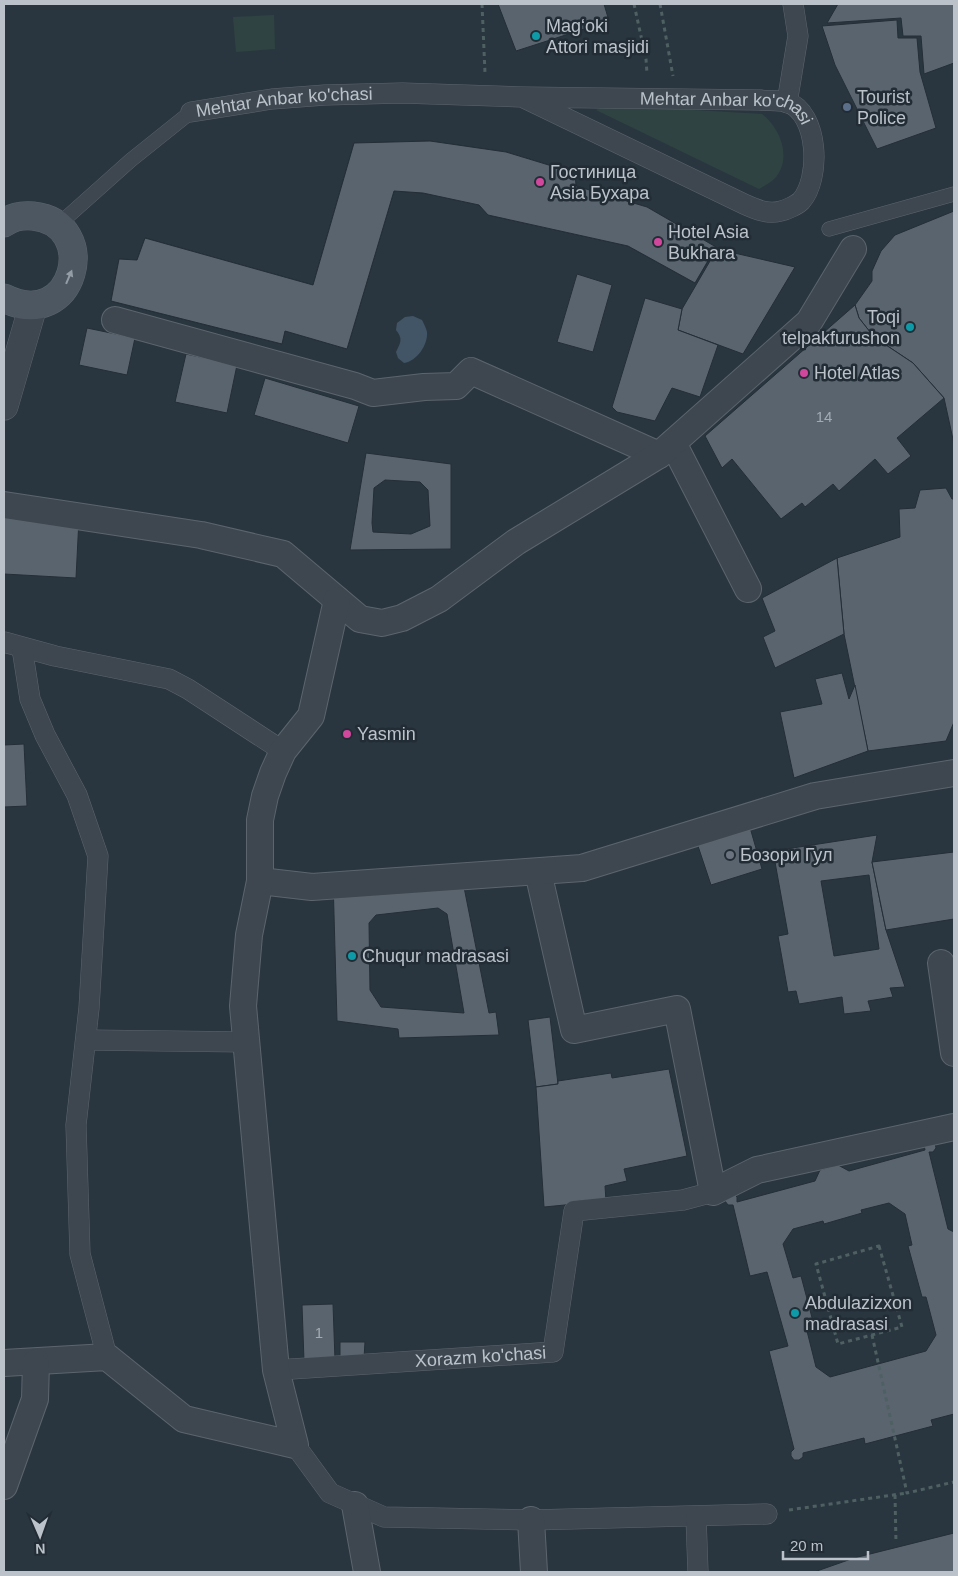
<svg xmlns="http://www.w3.org/2000/svg" width="958" height="1576" font-family="Helvetica,sans-serif">
<style>
.green{fill:#2f4442}
.water{fill:#425566}
.building{fill:#59646f;stroke:#242e37;fill-rule:evenodd}
.lines{fill:none;stroke-linecap:round;stroke-linejoin:round}
.service-casing{stroke:#5c656d;stroke-width:15}
.pedestrian-casing{stroke:#5c656d;stroke-width:21}
.minor-casing{stroke:#5c656d;stroke-width:28}
.tertiary-casing{stroke:#5c656d;stroke-width:29}
.secondary-casing{stroke:#5c656d;stroke-width:29}
.path{stroke:#4e6061;stroke-width:3;stroke-dasharray:4 4;stroke-linecap:butt}
.service{stroke:#3e4750;stroke-width:14}
.pedestrian{stroke:#3e4750;stroke-width:20}
.minor{stroke:#3e4750;stroke-width:26}
.tertiary{stroke:#3e4750;stroke-width:28}
.secondary{stroke:#4c5762;stroke-width:28}
.oneway{fill:#949da6}
.culture-dot{fill:#0f9aa8;stroke:#222c35;stroke-width:2}
.service-dot{fill:#5c6f8a;stroke:#222c35;stroke-width:2}
.hotel-dot{fill:#d1479c;stroke:#222c35;stroke-width:2}
.worship-dot{fill:#6b7280;stroke:#222c35;stroke-width:2}
.labels{text-anchor:middle;stroke-width:5;stroke-linejoin:round;paint-order:stroke}
.number-label{font-size:15px;fill:#a2aab3}
.poi-label{font-size:18px;fill:#bbc2ca;stroke:#222c35;text-anchor:start}
.street-label{font-size:18px;fill:#bbc2ca;stroke:#222c35}
</style>
<rect width="100%" height="100%" fill="#2a363f"/>
<!-- green -->
<g class="green">
<path d="M274,15l1,34 -39,3 -3,-35z"/>
<path d="M607,105l155,9c18,14 30,43 14,63 -5,6 -11,8 -17,12l-163,-79z"/>
</g>
<!-- water -->
<path class="water" d="M413,316l9,4c2,4 4,8 5,12 1,13 -10,29 -23,31l-6,-5 -2,-6c5,-10 7,-13 0,-22l1,-7 8,-6z"/>
<!-- building -->
<g class="building">
<path d="M498,4h106l5,17 -93,30z"/>
<path d="M838,4h116v59l-30,11 -3,-38h-18l-2,-18 -74,5z"/>
<path d="M897,20l1,18h19l3,34 16,56 -59,21 -42,-84 -13,-39z"/>
<path d="M430,141l76,11 69,21 1,13 71,21 69,40 -21,36 -67,-37 -140,-31 -9,-10 -56,-12 -29,-2 -47,158 -62,-18 -3,13 -171,-43 8,-42 18,1 8,-22 168,47 41,-142z"/>
<path d="M430,141l76,11 69,21 1,13 71,21 69,40 -21,36 -67,-37 -140,-31 -9,-10 -56,-12 -29,-2 -47,158 -62,-18 -3,13 -171,-43 8,-42 18,1 8,-22 168,47 41,-142z"/>
<path d="M954,211v233l-10,-46 -31,-35 -39,-26 -15,-19 -4,-13 17,-24v-10l9,-20 14,-16z"/>
<path d="M717,249l78,18 -52,87 -65,-24 4,-21z"/>
<path d="M577,274l35,11 -19,67 -36,-10z"/>
<path d="M645,298l37,11 -4,21 40,15 -18,52 -28,-9 -17,33 -38,-9 -5,-5z"/>
<path d="M855,305l4,13 15,19 39,26 31,35 -47,40 14,18 -23,18 -13,-15 -36,32 -6,-7 -28,23 -3,-4 -21,16 -49,-60 -10,9 -17,-32z"/>
<path d="M87,328l48,10 -8,37 -48,-10z"/>
<path d="M186,354l51,11 -10,48 -52,-11z"/>
<path d="M265,378l94,28 -11,37 -94,-28z"/>
<path d="M366,453l85,11v85l-101,1zM385,480l35,2 8,8 2,36 -19,8 -38,-2 -1,-9 2,-35z"/>
<path d="M946,488l6,11h2v223l-8,19 -78,10 -24,-117 -7,-76 63,-21 -1,-28 16,-1 5,-18z"/>
<path d="M4,515l75,4 -3,59 -72,-4z"/>
<path d="M837,558l7,76 -69,34 -12,-31 12,-6 -13,-33z"/>
<path d="M842,673l7,26 6,-14 13,66 -74,27 -14,-66 42,-8 -7,-25z"/>
<path d="M24,744l3,62 -23,1v-62z"/>
<path d="M749,824l13,45 -51,16 -15,-45z"/>
<path d="M877,835l-5,27 14,68 19,57 -15,1 3,9 -25,4 3,10 -27,3 -2,-17 -43,7 -3,-13 -8,1 -10,-56 10,-2 -15,-83zM869,875l10,74 -45,7 -13,-75z"/>
<path d="M954,852v67l-68,11 -14,-68z"/>
<path d="M462,877l27,136 7,-1 3,23 -100,3 -1,-9 -61,-8 -4,-142zM438,908l9,6 17,99 -83,-6 -11,-17 -1,-67 7,-8z"/>
<path d="M550,1017l8,67 -22,3 -8,-67z"/>
<path d="M669,1069l18,87 -63,13 3,12 -22,5 1,15 -62,6 -8,-120 22,-3v-3l53,-8 1,5z"/>
<path d="M935,1143l1,5 -3,4h-4l19,77 6,3v182l-23,6 2,6 -68,18 -1,-6 -61,15v4l-4,3h-5l-3,-4v-4l3,-3 -25,-98 19,-5 -21,-74 -17,4 -17,-71h-5l-3,-4 1,-5 8,-2 3,3v5l78,-21 5,-11 18,-5 11,6 76,-21 -1,-5zM889,1203l16,11 7,31 -4,1 14,51h4l10,38 -10,16 -96,26 -14,-10 -9,-36 8,-2 -14,-53 -8,2 -10,-34 10,-15 30,-8 1,3 38,-11 -1,-3z"/>
<path d="M333,1304l2,56 -31,1 -2,-56z"/>
<path d="M340,1342h25l-1,16 -24,-1z"/>
<path d="M954,1533v39h-140l40,-14z"/>
</g>
<g class="lines">
<defs>
<g id="service">
<path d="M57,226l74,-66 60,-48"/>
<path d="M829,229l125,-35"/>
</g>
<g id="pedestrian">
<path d="M787,103l11,-67 -5,-32"/>
<path id="s1" d="M191,112l81,-13 53,-4 77,-2 120,4 238,3c8,1 19,0 27,2 32,11 34,77 14,99 -4,4 -15,9 -20,10 -13,4 -26,-2 -37,-7l-222,-107"/>
<path d="M4,642l51,14 114,23 19,10 95,62"/>
<path d="M22,648l8,51 15,36 32,60 21,61 -9,152 -13,117 4,129 27,103"/>
<path d="M86,1040l161,2"/>
<path id="s2" d="M276,1370l277,-18 21,-141 109,-11 30,-8"/>
<path d="M295,1445l35,48 54,24 147,3 236,-6"/>
<path d="M696,1517l2,55"/>
</g>
<g id="minor">
<path d="M115,320l240,66 18,7 51,-6 32,-1 15,-15 188,84"/>
<path d="M673,443l75,146"/>
<path d="M4,505l197,30 82,19 77,65 22,4 20,-5 37,-19 77,-57 143,-87 150,-133 44,-73"/>
<path d="M538,872l36,158 103,-21 36,183 44,-22 197,-43"/>
<path d="M260,881l52,6 270,-19 233,-72 139,-23"/>
<path d="M941,963l13,90"/>
<path d="M4,1363l103,-6 77,62 111,26 -19,-75 -33,-364 6,-71 11,-54v-61l5,-24 8,-23 10,-22 28,-35 26,-116"/>
<path d="M4,1486l31,-87 1,-37"/>
<path d="M355,1505l12,67"/>
<path d="M531,1520l3,52"/>
</g>
<path id="tertiary" d="M4,406l29,-100"/>
<path id="secondary" d="M4,223c8,-6 19,-8 29,-7 69,7 42,118 -29,82"/>
</defs>
<!-- service casing -->
<use href="#service" class="service-casing"/>
<!-- pedestrian casing -->
<use href="#pedestrian" class="pedestrian-casing"/>
<!-- minor casing -->
<use href="#minor" class="minor-casing"/>
<!-- tertiary casing -->
<use href="#tertiary" class="tertiary-casing"/>
<!-- secondary casing -->
<use href="#secondary" class="secondary-casing"/>
<!-- path -->
<g class="path">
<path d="M482,4l3,69"/>
<path d="M634,4l12,55 1,15"/>
<path d="M660,4l13,72"/>
<path d="M879,1246l23,81 -64,17 -22,-80z"/>
<path d="M872,1335l35,158 47,-11"/>
<path d="M895,1495l1,48"/>
<path d="M789,1510l118,-17"/>
</g>
<!-- service -->
<use href="#service" class="service"/>
<!-- pedestrian -->
<use href="#pedestrian" class="pedestrian"/>
<!-- minor -->
<use href="#minor" class="minor"/>
<!-- tertiary -->
<use href="#tertiary" class="tertiary"/>
<!-- secondary -->
<use href="#secondary" class="secondary"/>
</g>
<!-- one-way arrows -->
<defs><path id="oneway-solid" d="M-6-.8H1V-3.2L6.5 0L1 3.2V.8H-6Z" transform="scale(1.25)"/></defs>
<use class="oneway" href="#oneway-solid" transform="translate(69 277) rotate(-67)"/>
<!-- markers -->
<g class="culture-dot">
<circle cx="536" cy="36" r="5"/>
<circle cx="910" cy="327" r="5"/>
<circle cx="352" cy="956" r="5"/>
<circle cx="795" cy="1313" r="5"/>
</g>
<circle class="service-dot" cx="847" cy="107" r="5"/>
<g class="hotel-dot">
<circle cx="540" cy="182" r="5"/>
<circle cx="658" cy="242" r="5"/>
<circle cx="804" cy="373" r="5"/>
<circle cx="347" cy="734" r="5"/>
</g>
<circle class="worship-dot" cx="730" cy="855" r="5"/>
<g class="labels">
<!-- number labels -->
<g class="number-label">
<text x="824" y="422">14</text>
<text x="319" y="1338">1</text>
</g>
<!-- poi labels -->
<g class="poi-label">
<text x="546" y="32">Magʻoki<tspan x="546" dy="21">Attori masjidi</tspan></text>
<text x="857" y="103">Tourist<tspan x="857" dy="21">Police</tspan></text>
<text x="550" y="178">Гостиница<tspan x="550" dy="21">Asia Бухара</tspan></text>
<text x="668" y="238">Hotel Asia<tspan x="668" dy="21">Bukhara</tspan></text>
<text x="900" y="323" text-anchor="end">Toqi<tspan x="900" dy="21">telpakfurushon</tspan></text>
<text x="814" y="379">Hotel Atlas</text>
<text x="357" y="740">Yasmin</text>
<text x="740" y="861">Бозори Гул</text>
<text x="362" y="962">Chuqur madrasasi</text>
<text x="805" y="1309">Abdulazizxon<tspan x="805" dy="21">madrasasi</tspan></text>
</g>
<!-- street labels -->
<g class="street-label">
<text dy="6" stroke="none"><textPath href="#s1" startOffset="94">Mehtar Anbar ko'chasi</textPath></text>
<text dy="6" stroke="none"><textPath href="#s1" startOffset="539">Mehtar Anbar ko'chasi</textPath></text>
<text dy="6" stroke="none"><textPath href="#s2" startOffset="205">Xorazm ko'chasi</textPath></text>
</g>
</g>
<!-- border -->
<rect width="958" height="1576" fill="none" stroke="#bbc2ca" stroke-width="10"/>
<!-- north arrow -->
<g transform="translate(40 1536) rotate(178)" stroke="#222c35" stroke-width="4" paint-order="stroke">
<path d="M0-4L9 19L0 12L-9 19Z" fill="#bbc2ca"/>
<text y="-8" font-size="14" font-weight="bold" text-anchor="middle" fill="#bbc2ca">N</text>
</g>
<!-- scale -->
<path d="M783 1551v8h85v-8" fill="none" stroke="#bbc2ca" stroke-width="2.5"/>
<text x="790" y="1551" font-size="15" fill="#bbc2ca" stroke="#222c35" stroke-width="4" paint-order="stroke">20 m</text>
</svg>
